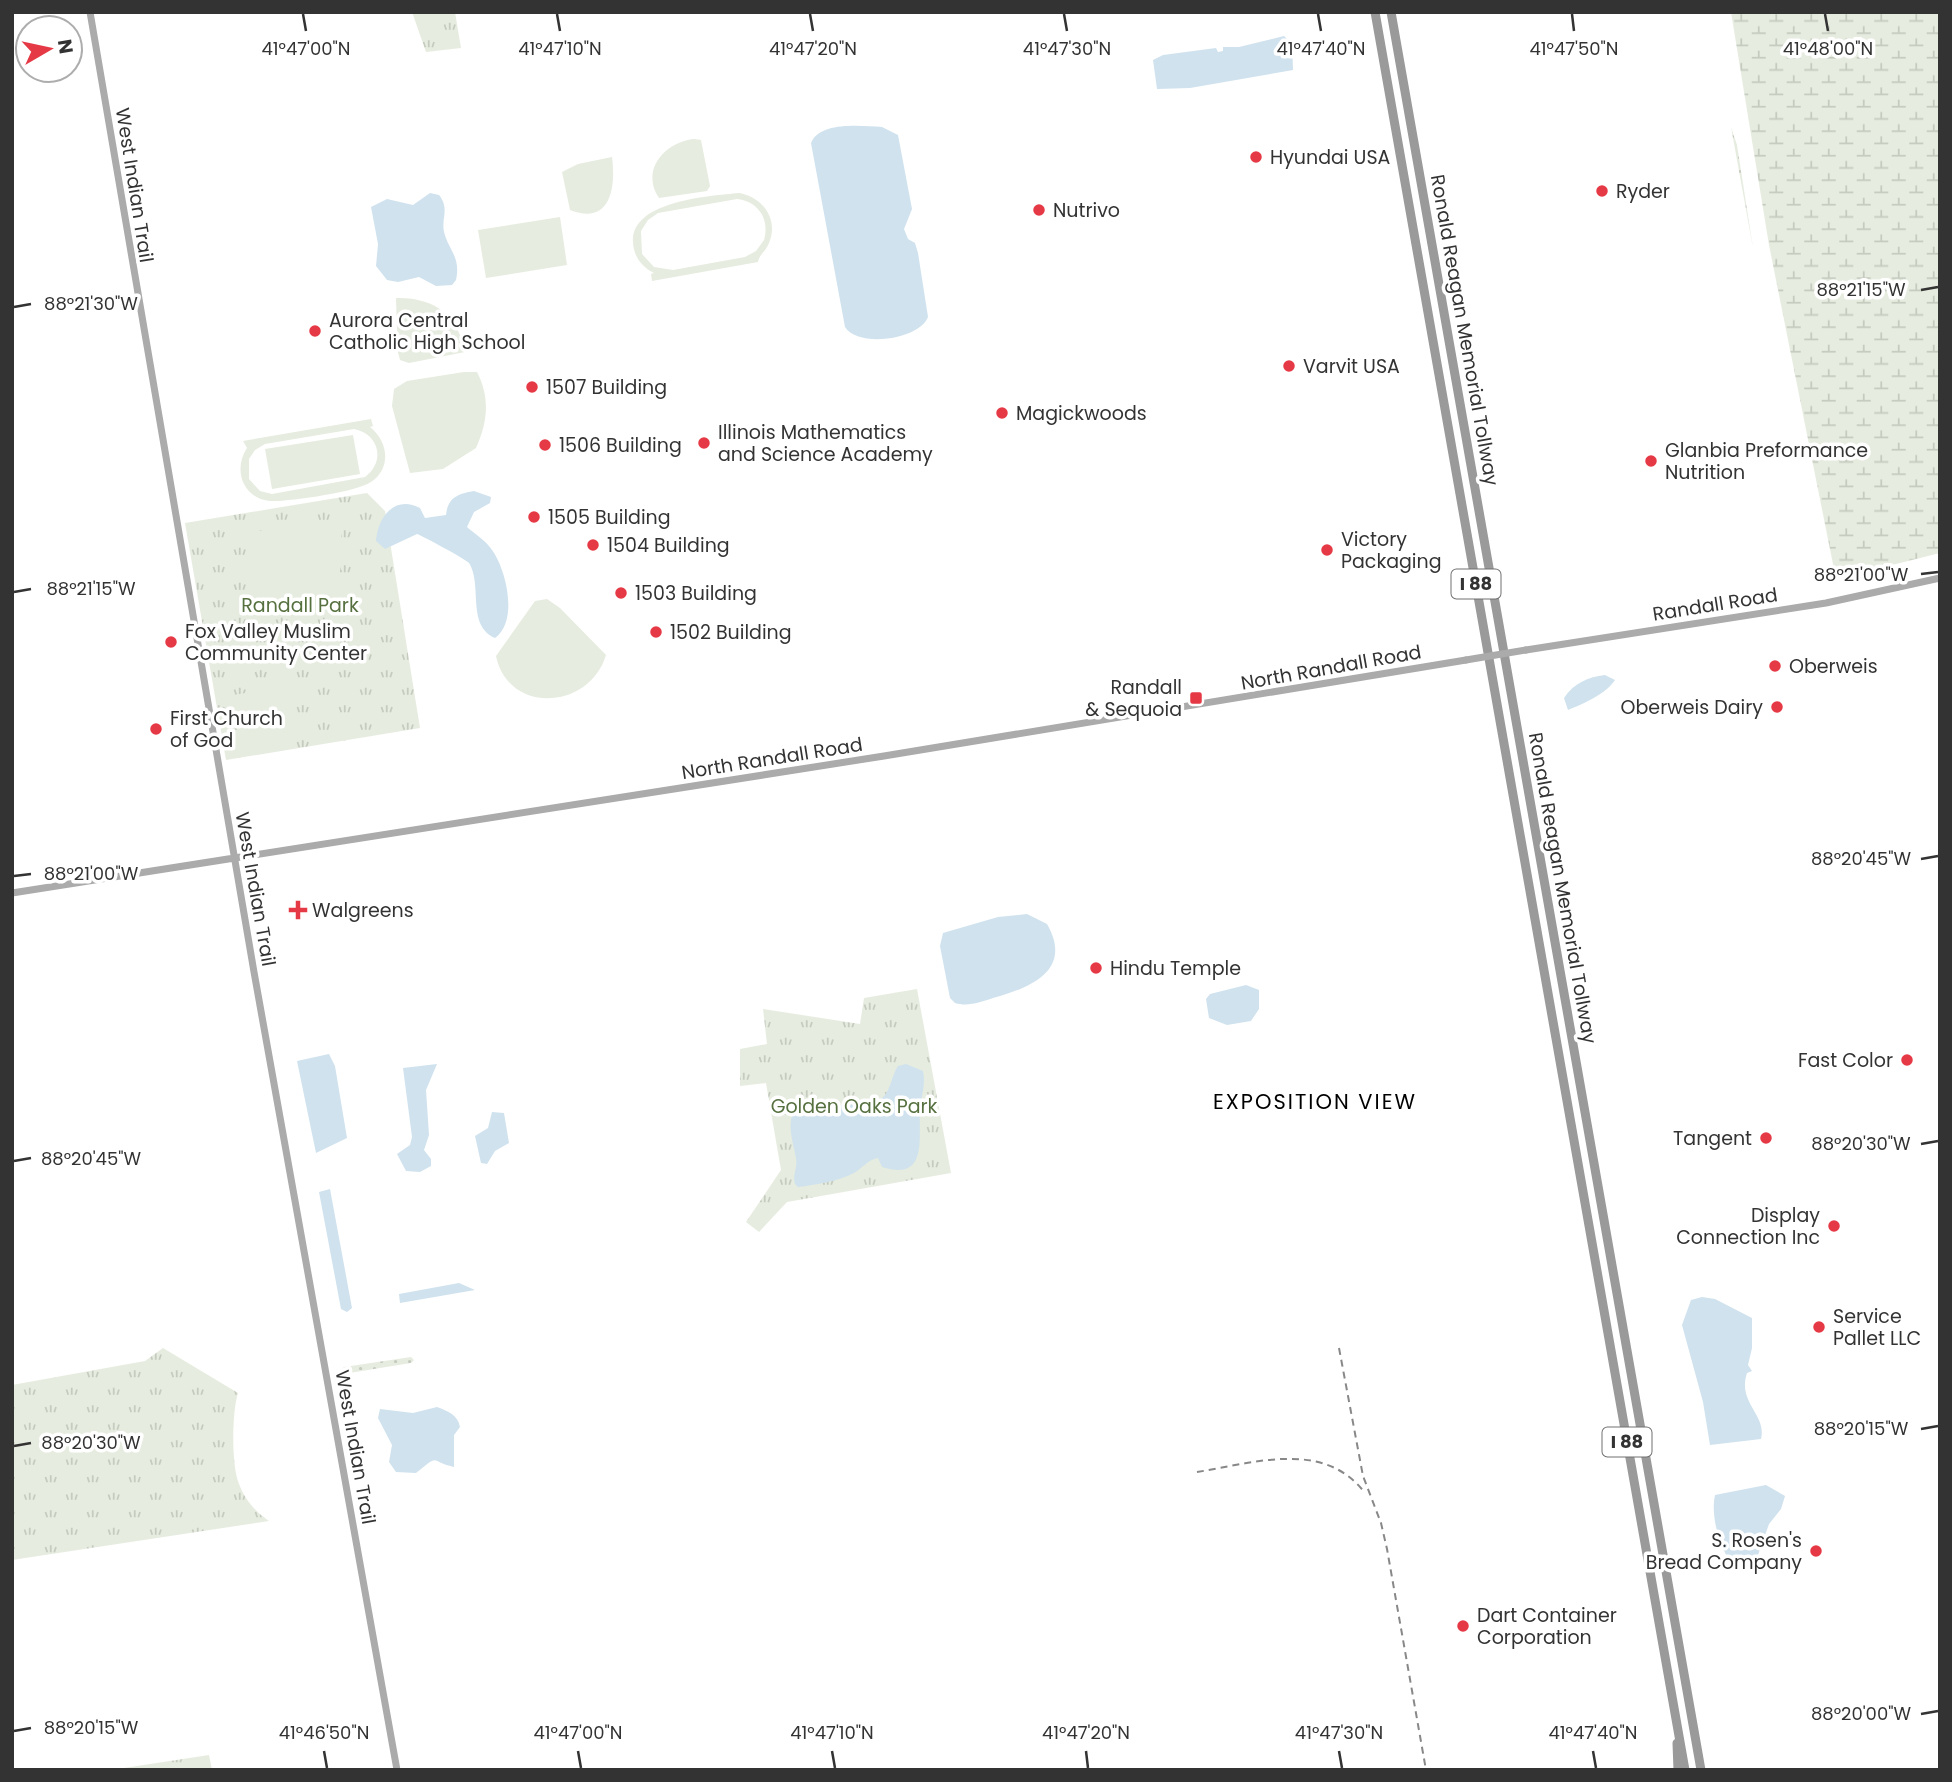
<svg xmlns="http://www.w3.org/2000/svg" width="1952" height="1782" font-family="Poppins,sans-serif">
<style>
.grass{fill:url(#grass-dots)}
.wetland{fill:url(#wetland-marsh)}
.park{fill:url(#park-tufts)}
.pitch{fill:#e6ecdf;fill-rule:evenodd}
.water{fill:#cfe2ee}
.lines{fill:none;stroke-linecap:round;stroke-linejoin:round}
.major{stroke:#ababab;stroke-width:7}
.highway{stroke:#9a9a9a;stroke-width:9}
.rail{stroke:#888;stroke-width:2;stroke-dasharray:7 5;stroke-linecap:butt}
.major-bridge{stroke:#ababab;stroke-width:7}
.ticks{fill:none;stroke:#333;stroke-width:2.5}
.poi-dot{fill:#e63946;stroke:#fff;stroke-width:2.5}
.labels{text-anchor:middle;stroke-width:7;stroke-linejoin:round;paint-order:stroke}
.shield{fill:#fff;stroke:#707070;stroke-width:2}
.shield-label{font-size:18px;font-weight:bold;fill:#333}
.poi-label{font-size:19px;fill:#333;stroke:#fff;text-anchor:start}
.street-label{font-size:19px;fill:#333;stroke:#fff}
.park-label{font-size:19px;fill:#56703f;stroke:#fff}
.neighbourhood-label{font-size:21px;letter-spacing:2px;fill:#000;stroke:#fff}
.ticks-label{font-size:18px;text-anchor:middle;fill:#333;stroke:#fff;stroke-width:7;stroke-linejoin:round;paint-order:stroke}
</style>
<defs>
<pattern id="grass-dots" width="8" height="8" patternUnits="userSpaceOnUse" patternTransform="scale(1.75)"><rect width="8" height="8" fill="#e6ecdf"/><path d="M2 2h.1M6 6h.1" fill="none" stroke="#c6cbc0" stroke-width="1.8" stroke-linecap="round"/></pattern>
<pattern id="wetland-marsh" width="20" height="14" patternUnits="userSpaceOnUse" patternTransform="scale(1.75)"><rect width="20" height="14" fill="#e6ecdf"/><path d="M1 5h8M5 5V1M11 12h8M15 12V8" fill="none" stroke="#c6cbc0"/></pattern>
<pattern id="park-tufts" width="24" height="20" patternUnits="userSpaceOnUse" patternTransform="scale(1.75)"><rect width="24" height="20" fill="#e6ecdf"/><path d="M3 7l-1-3M5 7V3M7 7l1-3M15 17l-1-3M17 17v-4M19 17l1-3" fill="none" stroke="#c6cbc0"/></pattern>
</defs>
<rect width="100%" height="100%" fill="#fff"/>
<!-- grass -->
<path class="grass" d="M 1731,127 L 1737,145 L 1753,248 Z
M 411,1357 L 414,1360 L 411,1363 L 343,1374 L 340,1372 L 344,1367 Z"/>
<!-- wetland -->
<path class="wetland" d="M 1731,12 L 1940,12 L 1940,553 L 1836,579 L 1769,245 Z"/>
<!-- park -->
<path class="park" d="M 412,12 L 455,12 L 461,48 L 426,52 Z
M 367,493 L 385,511 L 420,728 L 226,760 L 185,523 Z
M 917,989 L 951,1173 L 787,1202 L 759,1232 L 746,1222 L 781,1170 L 766,1083 L 740,1086 L 740,1049 L 767,1044 L 763,1009 L 860,1024 L 864,998 Z
M 163,1348 L 238,1393 C 232,1412 231,1465 239,1484 C 245,1500 255,1511 269,1521 L 12,1560 L 12,1385 L 145,1361 Z
M 209,1755 L 212,1770 L 111,1770 Z"/>
<!-- pitch -->
<path class="pitch" d="M 694,139 L 701,140 L 710,186 L 707,191 L 659,198 C 640,170 665,142 694,139 Z
M 612,157 C 616,187 611,226 570,210 L 562,172 L 578,164 Z
M 739,193 C 763,197 779,220 769,243 C 766,251 759,255 758,262 L 652,281 L 651,274 L 654,273 C 642,267 634,257 633,243 C 630,201 709,196 739,193 ZM 737,199 C 758,201 770,219 764,240 L 756,251 L 745,257 L 673,270 L 654,267 L 642,254 L 641,231 L 648,220 L 658,213 Z
M 560,217 L 567,265 L 486,278 L 478,230 Z
M 396,298 C 434,297 458,315 465,352 L 409,363 L 400,360 L 394,337 L 397,332 Z
M 464,372 L 477,372 C 490,397 488,422 476,448 L 443,469 L 410,473 L 392,406 L 394,389 L 407,381 Z
M 371,419 L 373,426 L 370,427 C 388,441 392,468 371,482 C 357,492 287,502 270,501 C 242,498 233,469 247,448 L 243,441 ZM 354,429 C 379,434 386,461 365,477 L 272,494 L 260,491 L 249,479 L 249,459 L 255,450 L 265,444 Z
M 353,435 L 360,474 L 272,489 L 265,449 Z
M 340,526 C 347,567 338,617 285,615 C 274,615 263,611 252,609 L 252,531 Z
M 547,599 L 560,608 L 606,655 C 590,709 509,716 496,656 L 535,601 Z
M 293,684 C 302,731 288,747 242,754 L 234,695 Z"/>
<!-- water -->
<path class="water" d="M 1284,36 L 1292,44 L 1293,70 L 1190,88 L 1157,89 L 1153,60 L 1163,55 L 1216,48 L 1218,52 L 1223,51 L 1223,47 L 1239,47 Z
M 882,127 L 898,135 L 912,209 L 904,229 L 908,239 L 915,243 L 918,253 L 928,317 C 919,340 858,348 845,327 L 811,143 C 820,121 862,126 882,127 Z
M 430,193 L 439,195 C 450,209 441,218 444,232 C 449,251 461,257 456,280 L 452,285 L 436,286 L 419,277 L 398,282 L 387,280 L 376,266 L 378,244 L 371,207 L 387,199 L 413,205 Z
M 474,491 L 491,497 L 490,503 L 474,512 L 467,527 C 475,534 486,541 492,550 C 506,569 519,621 495,638 C 466,625 483,585 469,563 C 467,560 423,536 417,534 L 385,549 L 376,541 C 378,516 395,495 420,508 L 425,518 L 446,515 C 448,497 458,494 474,491 Z
M 1605,675 L 1615,680 C 1606,694 1583,704 1568,710 L 1564,698 C 1574,683 1588,677 1605,675 Z
M 1027,914 L 1047,924 C 1074,971 1029,988 993,998 C 981,1002 968,1007 955,1003 L 950,998 L 940,946 L 943,933 L 998,917 Z
M 1246,985 L 1259,990 L 1259,1009 L 1251,1021 L 1227,1025 L 1209,1018 L 1206,999 L 1210,994 Z
M 329,1054 L 335,1066 L 347,1138 L 316,1153 L 297,1061 Z
M 437,1064 L 426,1090 L 429,1135 L 424,1150 L 431,1159 L 431,1166 L 420,1172 L 406,1171 L 397,1154 L 410,1145 L 412,1137 L 403,1068 Z
M 906,1064 L 923,1071 C 926,1085 921,1096 920,1110 C 918,1137 929,1182 882,1167 L 878,1158 C 867,1160 863,1168 854,1173 C 839,1181 815,1185 798,1187 L 795,1184 C 792,1175 798,1168 796,1158 C 794,1146 789,1132 791,1120 C 795,1094 860,1113 881,1099 C 891,1092 891,1076 898,1066 Z
M 492,1112 L 504,1113 L 509,1143 L 495,1151 L 487,1164 L 481,1163 L 475,1136 L 488,1128 Z
M 330,1189 L 352,1308 L 347,1312 L 341,1309 L 319,1192 Z
M 459,1283 L 475,1290 L 400,1303 L 399,1294 Z
M 1702,1297 L 1715,1299 L 1752,1318 L 1752,1348 L 1748,1365 L 1752,1371 L 1747,1373 C 1737,1403 1767,1414 1761,1439 L 1710,1445 L 1703,1402 L 1682,1325 L 1691,1300 Z
M 437,1407 C 448,1411 458,1415 460,1427 L 454,1435 L 454,1467 C 428,1461 441,1453 416,1473 L 396,1472 L 389,1462 L 392,1445 L 378,1418 L 380,1409 L 413,1413 Z
M 1766,1485 L 1785,1496 L 1781,1509 L 1769,1524 L 1753,1569 L 1738,1571 C 1721,1555 1710,1518 1715,1495 Z"/>
<g class="lines">
<!-- major -->
<path class="major" d="M 90,12 L 254,972 L 397,1770
M 1526,650 L 1826,603 L 1940,578
M 12,893 L 884,756 L 1466,660"/>
<!-- highway -->
<path class="highway" d="M 1375,12 L 1685,1770
M 1391,12 L 1701,1770
M 1677,1743 L 1678,1770"/>
<!-- rail -->
<path class="rail" d="M 1339,1348 L 1363,1476 L 1381,1523 L 1387,1549 L 1426,1770
M 1197,1472 C 1254,1463 1324,1439 1365,1493"/>
<!-- major-bridge -->
<path class="major-bridge" d="M 1466,660 L 1526,650"/>
</g>
<!-- ticks -->
<path class="ticks" d="M 303,14 L 306,31M 557,14 L 560,31M 810,14 L 813,31M 1064,14 L 1067,31M 1318,14 L 1321,31M 1572,14 L 1574,31M 1825,14 L 1828,31M 1921,290 L 1938,287M 14,307 L 31,304M 1921,574 L 1938,572M 14,592 L 31,589M 1921,859 L 1938,856M 14,876 L 31,874M 1921,1144 L 1938,1141M 14,1161 L 31,1158M 1921,1429 L 1938,1426M 14,1446 L 31,1443M 1921,1714 L 1938,1711M 14,1731 L 31,1728M 324,1751 L 327,1768M 578,1751 L 581,1768M 832,1751 L 835,1768M 1086,1751 L 1088,1768M 1339,1751 L 1342,1768M 1593,1751 L 1596,1768"/>
<!-- markers -->
<g class="poi-dot">
<circle cx="1256" cy="157" r="7"/>
<circle cx="1602" cy="191" r="7"/>
<circle cx="1039" cy="210" r="7"/>
<circle cx="315" cy="331" r="7"/>
<circle cx="1289" cy="366" r="7"/>
<circle cx="532" cy="387" r="7"/>
<circle cx="1002" cy="413" r="7"/>
<circle cx="704" cy="443" r="7"/>
<circle cx="545" cy="445" r="7"/>
<circle cx="1651" cy="461" r="7"/>
<circle cx="534" cy="517" r="7"/>
<circle cx="593" cy="545" r="7"/>
<circle cx="1327" cy="550" r="7"/>
<circle cx="621" cy="593" r="7"/>
<circle cx="656" cy="632" r="7"/>
<circle cx="171" cy="642" r="7"/>
<circle cx="1775" cy="666" r="7"/>
<rect x="1189" y="691" width="14" height="14" rx="3.5"/>
<circle cx="1777" cy="707" r="7"/>
<circle cx="156" cy="729" r="7"/>
<path d="M294.5 899.5h7v7h7v7h-7v7h-7v-7h-7v-7h7z"/>
<circle cx="1096" cy="968" r="7"/>
<circle cx="1907" cy="1060" r="7"/>
<circle cx="1766" cy="1138" r="7"/>
<circle cx="1834" cy="1226" r="7"/>
<circle cx="1819" cy="1327" r="7"/>
<circle cx="1816" cy="1551" r="7"/>
<circle cx="1463" cy="1626" r="7"/>
</g>
<g class="labels">
<!-- shield labels -->
<g class="shield">
<rect x="1451.5" y="569.5" width="49" height="29" rx="5"/>
<rect x="1602.5" y="1427.5" width="49" height="29" rx="5"/>
</g>
<g class="shield-label">
<text x="1476" y="590">I 88</text>
<text x="1627" y="1448">I 88</text>
</g>
<!-- poi labels -->
<g class="poi-label">
<text x="1270" y="164">Hyundai USA</text>
<text x="1616" y="198">Ryder</text>
<text x="1053" y="217">Nutrivo</text>
<text x="329" y="327">Aurora Central<tspan x="329" dy="22">Catholic High School</tspan></text>
<text x="1303" y="373">Varvit USA</text>
<text x="546" y="394">1507 Building</text>
<text x="1016" y="420">Magickwoods</text>
<text x="718" y="439">Illinois Mathematics<tspan x="718" dy="22">and Science Academy</tspan></text>
<text x="559" y="452">1506 Building</text>
<text x="1665" y="457">Glanbia Preformance<tspan x="1665" dy="22">Nutrition</tspan></text>
<text x="548" y="524">1505 Building</text>
<text x="1341" y="546">Victory<tspan x="1341" dy="22">Packaging</tspan></text>
<text x="607" y="552">1504 Building</text>
<text x="635" y="600">1503 Building</text>
<text x="185" y="638">Fox Valley Muslim<tspan x="185" dy="22">Community Center</tspan></text>
<text x="670" y="639">1502 Building</text>
<text x="1789" y="673">Oberweis</text>
<text x="1182" y="694" text-anchor="end">Randall<tspan x="1182" dy="22">&amp; Sequoia</tspan></text>
<text x="1763" y="714" text-anchor="end">Oberweis Dairy</text>
<text x="170" y="725">First Church<tspan x="170" dy="22">of God</tspan></text>
<text x="312" y="917">Walgreens</text>
<text x="1110" y="975">Hindu Temple</text>
<text x="1893" y="1067" text-anchor="end">Fast Color</text>
<text x="1752" y="1145" text-anchor="end">Tangent</text>
<text x="1820" y="1222" text-anchor="end">Display<tspan x="1820" dy="22">Connection Inc</tspan></text>
<text x="1833" y="1323">Service<tspan x="1833" dy="22">Pallet LLC</tspan></text>
<text x="1802" y="1547" text-anchor="end">S. Rosen's<tspan x="1802" dy="22">Bread Company</tspan></text>
<text x="1477" y="1622">Dart Container<tspan x="1477" dy="22">Corporation</tspan></text>
</g>
<!-- street labels -->
<g class="street-label">
<text transform="translate(135 185) rotate(81)" y="7">West Indian Trail</text>
<text transform="translate(1465 330) rotate(80)" y="7">Ronald Reagan Memorial Tollway</text>
<text transform="translate(1715 604) rotate(-9)" y="7">Randall Road</text>
<text transform="translate(1331 667) rotate(-10)" y="7">North Randall Road</text>
<text transform="translate(772 758) rotate(-9)" y="7">North Randall Road</text>
<text transform="translate(1563 888) rotate(80)" y="7">Ronald Reagan Memorial Tollway</text>
<text transform="translate(256 889) rotate(80)" y="7">West Indian Trail</text>
<text transform="translate(356 1447) rotate(80)" y="7">West Indian Trail</text>
</g>
<!-- park labels -->
<g class="park-label">
<text x="300" y="612">Randall Park</text>
<text x="854" y="1113">Golden Oaks Park</text>
</g>
<!-- neighbourhood labels -->
<g class="neighbourhood-label">
<text x="1315" y="1109">EXPOSITION VIEW</text>
</g>
</g>
<g class="ticks-label">
<text x="306" y="55">41°47'00"N</text>
<text x="560" y="55">41°47'10"N</text>
<text x="813" y="55">41°47'20"N</text>
<text x="1067" y="55">41°47'30"N</text>
<text x="1321" y="55">41°47'40"N</text>
<text x="1574" y="55">41°47'50"N</text>
<text x="1828" y="55">41°48'00"N</text>
<text x="1861" y="296">88°21'15"W</text>
<text x="91" y="310">88°21'30"W</text>
<text x="1861" y="581">88°21'00"W</text>
<text x="91" y="595">88°21'15"W</text>
<text x="1861" y="865">88°20'45"W</text>
<text x="91" y="880">88°21'00"W</text>
<text x="1861" y="1150">88°20'30"W</text>
<text x="91" y="1165">88°20'45"W</text>
<text x="1861" y="1435">88°20'15"W</text>
<text x="91" y="1449">88°20'30"W</text>
<text x="1861" y="1720">88°20'00"W</text>
<text x="91" y="1734">88°20'15"W</text>
<text x="324" y="1739">41°46'50"N</text>
<text x="578" y="1739">41°47'00"N</text>
<text x="832" y="1739">41°47'10"N</text>
<text x="1086" y="1739">41°47'20"N</text>
<text x="1339" y="1739">41°47'30"N</text>
<text x="1593" y="1739">41°47'40"N</text>
</g>
<!-- border -->
<rect width="1952" height="1782" fill="none" stroke="#333333" stroke-width="28"/>
<!-- north arrow -->
<g transform="translate(49 49) rotate(81)"><circle r="33" fill="#ffffff" stroke="#adadad" stroke-width="2"/>
<path d="M0-5L12 26L0 18L-12 26Z" fill="#e63946"/>
<text y="-10" font-size="19" font-weight="bold" text-anchor="middle" fill="#333333">N</text>
</g>
</svg>
